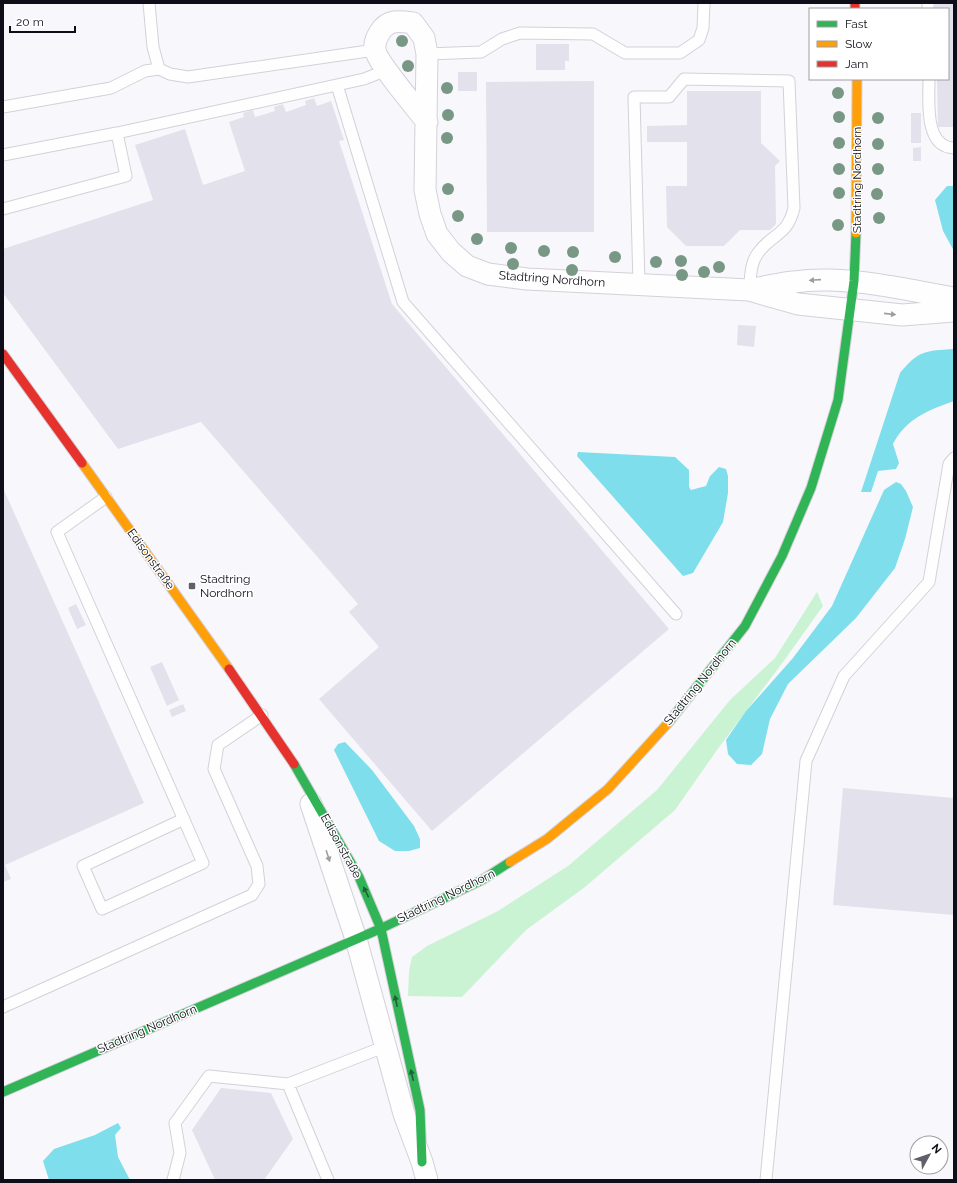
<svg xmlns="http://www.w3.org/2000/svg" width="957" height="1183" font-family="Raleway,sans-serif">
<style>
.green{fill:#caf3d4}
.water{fill:#7edeeb}
.building{fill:#e3e1ec}
.lines{fill:none;stroke-linecap:round;stroke-linejoin:round}
.lane-casing{stroke:#d3d1d8;stroke-width:13}
.street-casing{stroke:#d3d1d8;stroke-width:23}
.fast-casing{stroke:#d3d1d8;stroke-width:11}
.slow-casing{stroke:#d3d1d8;stroke-width:11}
.jam-casing{stroke:#d3d1d8;stroke-width:11}
.lane{stroke:#fefefe;stroke-width:11}
.street{stroke:#fefefe;stroke-width:21}
.fast{stroke:#30b455;stroke-width:9}
.slow{stroke:#ff9f0a;stroke-width:9}
.jam{stroke:#e5322d;stroke-width:9}
.tree{fill:#789885}
.oneway{fill:#9e9ea2}
.oneway2{fill:#206036}
.poi-dot{fill:#615f67;stroke:#fff;stroke-width:1.5}
.labels{text-anchor:middle;stroke-width:3;stroke-linejoin:round;paint-order:stroke}
.street-label{font-size:12px;fill:#0f0d17;stroke:#fff}
.poi-label{font-size:12px;fill:#0f0d17;stroke:#fff;text-anchor:start}
</style>
<rect width="100%" height="100%" fill="#f8f7fb"/>
<!-- green -->
<path class="green" d="M 817,592 L 823,606 L 783,662 L 717,750 L 675,810 L 585,887 L 526,930 L 462,997 L 408,996 L 409,971 L 412,957 L 427,946 L 498,911 L 568,866 L 657,790 L 730,700 L 775,658 Z"/>
<!-- water -->
<path class="water" d="M 947,186 L 954,186 L 954,251 L 943,231 L 935,200 Z
M 954,349 L 954,401 C 928,410 906,419 893,444 L 899,463 L 896,469 L 878,471 L 871,492 L 861,492 L 900,373 C 919,350 925,351 954,349 Z
M 578,452 L 675,457 L 689,470 L 689,487 L 691,490 L 706,486 L 710,476 L 719,467 L 726,469 L 728,476 L 728,493 L 723,522 L 693,573 L 683,576 L 577,456 Z
M 896,482 L 901,484 L 906,491 L 913,507 L 905,539 L 895,568 L 856,618 L 788,684 L 770,719 L 762,754 L 751,765 L 737,764 L 728,754 L 726,740 L 746,711 L 793,658 L 832,606 L 884,490 Z
M 345,742 L 372,770 L 414,826 L 420,839 L 420,848 L 409,851 L 395,851 L 379,841 L 334,750 L 338,744 Z
M 118,1123 L 121,1128 L 115,1135 L 118,1157 L 130,1180 L 49,1180 L 43,1161 L 54,1149 L 95,1135 Z"/>
<!-- building -->
<path class="building" d="M 935,3 L 954,3 L 954,127 L 938,127 L 937,79 L 948,79 L 948,9 L 935,9 Z
M 536,44 L 569,44 L 569,61 L 565,61 L 565,70 L 536,70 Z
M 458,72 L 477,72 L 477,91 L 458,91 Z
M 594,81 L 594,232 L 487,232 L 486,82 Z
M 687,91 L 761,91 L 761,143 L 780,161 L 775,166 L 776,224 L 770,230 L 740,230 L 724,246 L 686,246 L 667,227 L 666,186 L 687,186 L 687,142 L 647,142 L 647,126 L 687,125 Z
M 314,98 L 317,106 L 331,101 L 344,140 L 339,141 L 392,304 L 669,629 L 432,831 L 319,699 L 379,647 L 349,612 L 358,604 L 201,422 L 118,449 L 3,293 L 3,249 L 153,200 L 135,145 L 185,129 L 203,185 L 245,171 L 229,122 L 244,117 L 243,113 L 253,110 L 255,117 L 275,111 L 274,107 L 283,104 L 286,112 L 306,105 L 305,101 Z
M 911,113 L 921,113 L 921,143 L 911,143 Z
M 921,147 L 921,161 L 913,161 L 913,148 Z
M 738,325 L 756,326 L 754,347 L 737,345 Z
M 3,488 L 144,803 L 5,865 L 11,879 L 3,882 Z
M 76,604 L 86,625 L 77,629 L 68,608 Z
M 162,662 L 179,700 L 167,706 L 150,667 Z
M 183,704 L 186,711 L 172,717 L 169,710 Z
M 843,788 L 954,798 L 954,915 L 833,905 Z
M 221,1088 L 271,1093 L 293,1139 L 264,1180 L 215,1180 L 192,1130 Z"/>
<g class="lines">
<defs>
<path id="lane" d="M 149,3 L 153,47 L 159,69 L 170,74 L 188,77 L 375,50
M 928,3 L 928,9
M 427,54 L 481,52 L 502,39 L 520,33 L 593,34 L 625,53 L 680,53 L 699,40 L 703,28 L 704,3
M 929,79 C 929,101 924,147 954,148
M 337,85 L 403,302 L 676,614
M 3,107 L 111,88 L 145,71 L 159,69
M 3,155 L 117,133 L 364,79 L 387,70
M 3,209 L 126,176 L 117,133
M 639,284 L 634,97 L 669,97 L 684,79 L 789,81 L 794,208 C 787,237 772,233 758,253 C 750,263 751,278 749,290
M 106,497 L 57,532 L 203,863 L 102,909 L 83,866 L 184,819
M 3,1007 L 252,895 L 259,884 L 257,866 L 214,769 L 218,745 L 262,715
M 288,1084 L 328,1180
M 173,1180 L 180,1153 L 175,1123 L 209,1076 L 288,1084 L 389,1045
M 766,1180 L 806,761 L 844,676 L 929,582 L 949,464 L 954,458"/>
<path id="street" d="M 427,122 C 417,109 376,61 375,49 C 374,42 377,37 380,32 C 388,19 400,21 413,23 L 424,38 L 427,54 L 425,190 L 430,214 L 437,234 L 451,252 L 467,266 L 488,274 L 527,279 L 749,290 L 798,304 L 902,315 L 954,311
M 753,289 C 778,284 804,279 830,280 C 871,281 913,291 954,298
M 311,804 L 356,939 L 404,1114 L 422,1162 L 427,1180"/>
<path id="fast" d="M 669,722 L 745,626 L 782,556 L 811,488 L 838,400 L 854,281 L 856,233
M 294,764 L 359,877 L 381,929 L 420,1110 L 422,1162
M 3,1092 L 382,928 L 482,880 L 510,862"/>
<path id="slow" d="M 856,233 L 857,79
M 82,463 L 229,669
M 510,862 L 547,839 L 608,789 L 669,722"/>
<path id="jam" d="M 855,3 L 855,9
M 3,354 L 82,463
M 229,669 L 294,764"/>
</defs>
<!-- lane casing -->
<use href="#lane" class="lane-casing"/>
<!-- street casing -->
<use href="#street" class="street-casing"/>
<!-- fast casing -->
<use href="#fast" class="fast-casing"/>
<!-- slow casing -->
<use href="#slow" class="slow-casing"/>
<!-- jam casing -->
<use href="#jam" class="jam-casing"/>
<!-- lane -->
<use href="#lane" class="lane"/>
<!-- street -->
<use href="#street" class="street"/>
<!-- fast -->
<use href="#fast" class="fast"/>
<!-- slow -->
<use href="#slow" class="slow"/>
<!-- jam -->
<use href="#jam" class="jam"/>
</g>
<!-- trees -->
<g class="tree">
<circle cx="402" cy="41" r="6"/>
<circle cx="408" cy="66" r="6"/>
<circle cx="447" cy="88" r="6"/>
<circle cx="838" cy="93" r="6"/>
<circle cx="448" cy="115" r="6"/>
<circle cx="839" cy="117" r="6"/>
<circle cx="878" cy="118" r="6"/>
<circle cx="447" cy="138" r="6"/>
<circle cx="839" cy="143" r="6"/>
<circle cx="878" cy="144" r="6"/>
<circle cx="839" cy="169" r="6"/>
<circle cx="878" cy="169" r="6"/>
<circle cx="448" cy="189" r="6"/>
<circle cx="839" cy="193" r="6"/>
<circle cx="877" cy="194" r="6"/>
<circle cx="458" cy="216" r="6"/>
<circle cx="879" cy="218" r="6"/>
<circle cx="838" cy="225" r="6"/>
<circle cx="477" cy="239" r="6"/>
<circle cx="511" cy="248" r="6"/>
<circle cx="544" cy="251" r="6"/>
<circle cx="573" cy="252" r="6"/>
<circle cx="615" cy="257" r="6"/>
<circle cx="681" cy="261" r="6"/>
<circle cx="656" cy="262" r="6"/>
<circle cx="513" cy="264" r="6"/>
<circle cx="719" cy="267" r="6"/>
<circle cx="572" cy="270" r="6"/>
<circle cx="704" cy="272" r="6"/>
<circle cx="682" cy="275" r="6"/>
</g>
<!-- one-way arrows -->
<defs><path id="oneway-solid" d="M-6-.8H1V-3.2L6.5 0L1 3.2V.8H-6Z"/></defs>
<g class="oneway">
<use href="#oneway-solid" transform="translate(815 280) rotate(176)"/>
<use href="#oneway-solid" transform="translate(890 314) rotate(6)"/>
<use href="#oneway-solid" transform="translate(328 856) rotate(72)"/>
</g>
<g class="oneway2">
<use href="#oneway-solid" transform="translate(366 892) rotate(-116)"/>
<use href="#oneway-solid" transform="translate(396 1001) rotate(-102)"/>
<use href="#oneway-solid" transform="translate(412 1075) rotate(-103)"/>
</g>
<!-- markers -->
<rect class="poi-dot" x="188" y="582" width="8" height="8" rx="2"/>
<g class="labels">
<!-- street labels -->
<g class="street-label">
<text transform="translate(857 180) rotate(-90)" y="4">Stadtring Nordhorn</text>
<text transform="translate(552 279) rotate(4)" y="4">Stadtring Nordhorn</text>
<text transform="translate(151 559) rotate(54)" y="4">Edisonstraße</text>
<text transform="translate(700 682) rotate(-51)" y="4">Stadtring Nordhorn</text>
<text transform="translate(341 846) rotate(61)" y="4">Edisonstraße</text>
<text transform="translate(446 896) rotate(-26)" y="4">Stadtring Nordhorn</text>
<text transform="translate(147 1029) rotate(-23)" y="4">Stadtring Nordhorn</text>
</g>
<!-- poi labels -->
<g class="poi-label">
<text x="200" y="583">Stadtring<tspan x="200" dy="14">Nordhorn</tspan></text>
</g>
</g>
<!-- border -->
<rect width="957" height="1183" fill="none" stroke="#0f0d17" stroke-width="8"/>
<!-- legend -->
<rect x="809" y="8" width="140" height="72" fill="#ffffff" stroke="#9f9ea2"/>
<rect x="817" y="21" width="20" height="6" fill="#30b455" stroke="#9f9ea2"/>
<text x="845" y="28" font-size="12" fill="#0f0d17">Fast</text>
<rect x="817" y="41" width="20" height="6" fill="#ff9f0a" stroke="#9f9ea2"/>
<text x="845" y="48" font-size="12" fill="#0f0d17">Slow</text>
<rect x="817" y="61" width="20" height="6" fill="#e5322d" stroke="#9f9ea2"/>
<text x="845" y="68" font-size="12" fill="#0f0d17">Jam</text>
<!-- north arrow -->
<g transform="translate(929 1155) rotate(50)"><circle r="19" fill="#ffffff" stroke="#9f9ea2"/>
<path d="M0-3L7 15L0 10L-7 15Z" fill="#615f67"/>
<text y="-6" font-size="11" font-weight="bold" text-anchor="middle" fill="#0f0d17">N</text>
</g>
<!-- scale -->
<path d="M10 26v6h65v-6" fill="none" stroke="#0f0d17" stroke-width="2"/>
<text x="16" y="26" font-size="12" fill="#0f0d17" stroke="#ffffff" stroke-width="3" paint-order="stroke">20 m</text>
</svg>
